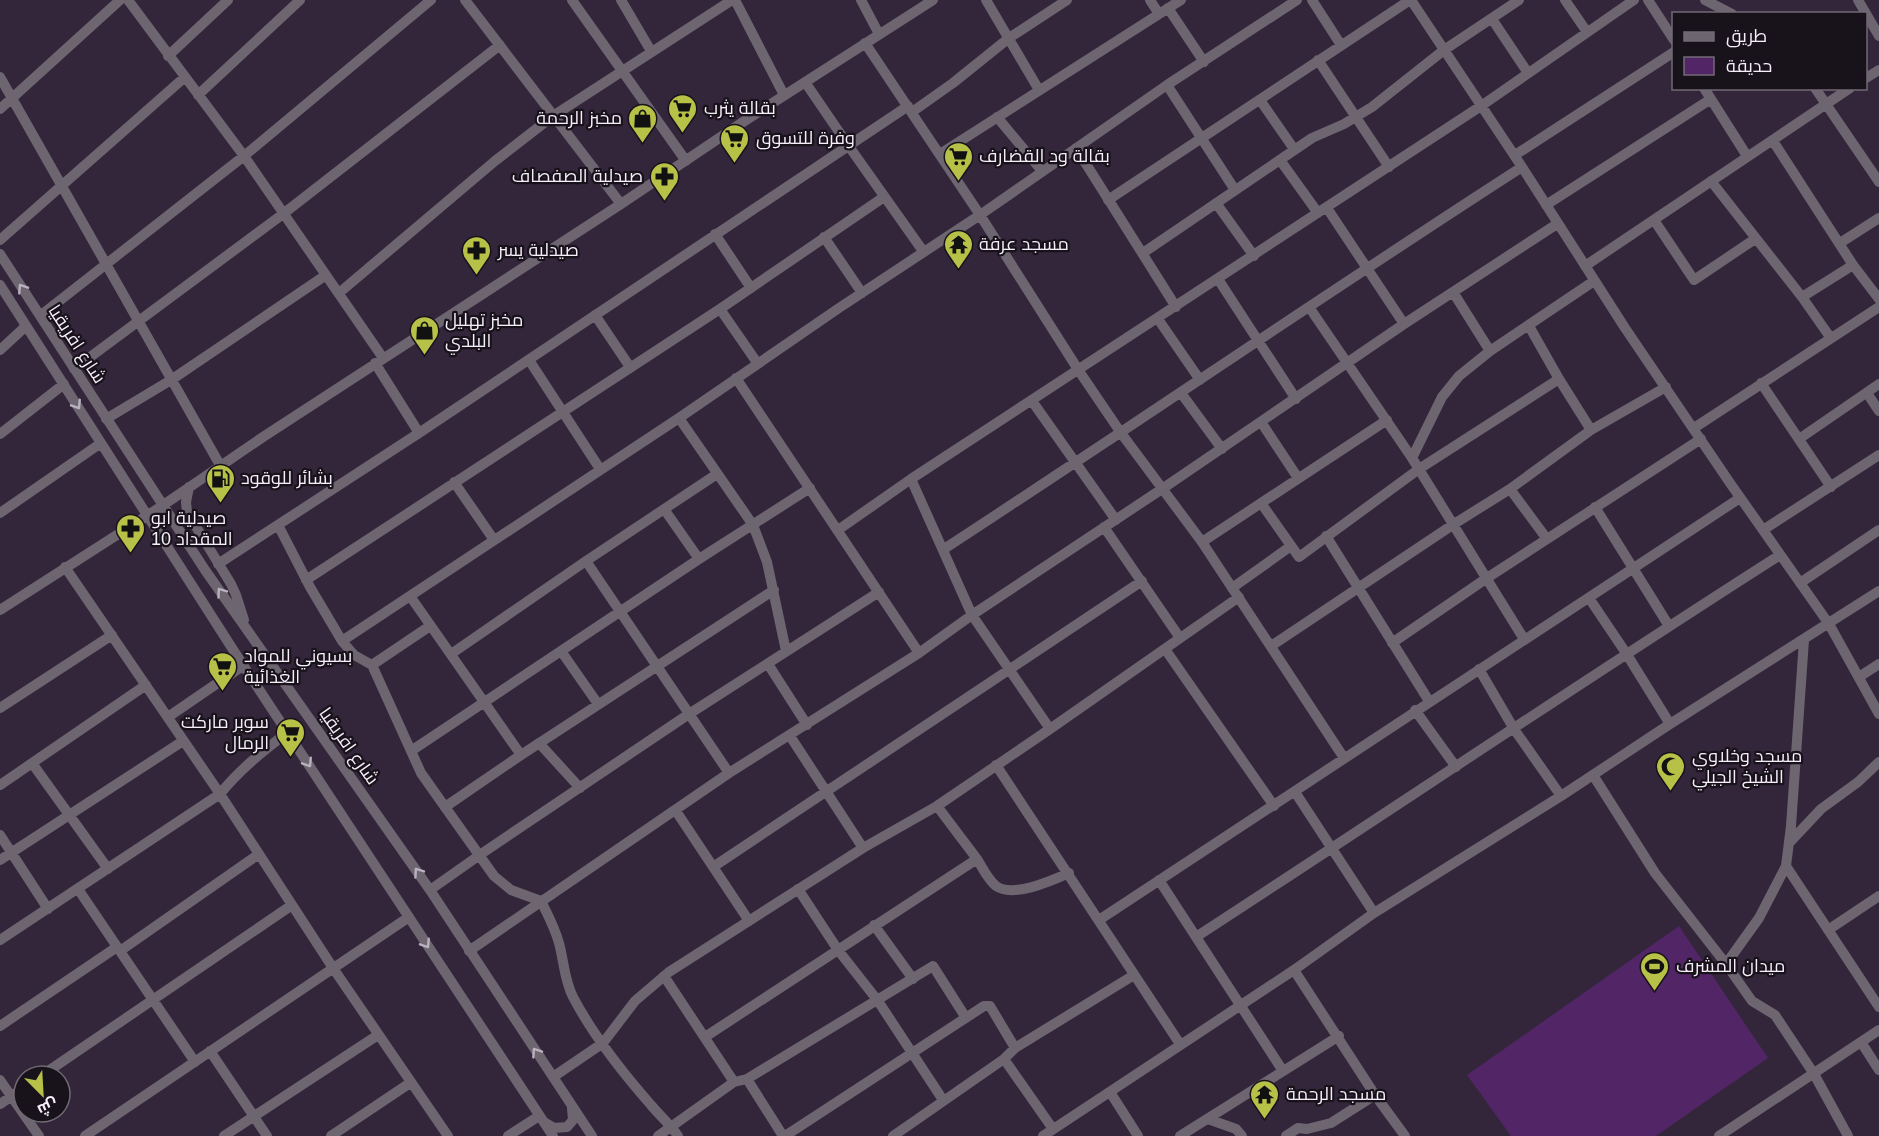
<svg xmlns="http://www.w3.org/2000/svg" width="1879" height="1136" font-family="Helvetica,Cairo,sans-serif">
<style>
.green{fill:#522566}
.lines{fill:none;stroke-linecap:round;stroke-linejoin:round}
.minor{stroke:#6d6671;stroke-width:10}
.oneway{stroke:#b9b1bd}
.labels{text-anchor:middle;stroke-width:4.5;stroke-linejoin:round;paint-order:stroke}
.poi-label{font-size:18px;fill:#f7eefb;stroke:#18121b;text-anchor:start}
.street-label{font-size:18px;fill:#f7eefb;stroke:#18121b}
</style>
<rect width="100%" height="100%" fill="#33263a"/>
<!-- green -->
<path class="green" d="M 1679,926 L 1768,1058 L 1656,1136 L 1511,1136 L 1467,1075 Z"/>
<g class="lines">
<!-- minor -->
<path class="minor" d="M 128,0 L 244,156 L 383,358
M 465,0 L 621,204
M 572,0 L 686,161
M 621,0 L 651,51
M 735,0 L 784,95
M 861,0 L 879,34
M 986,0 L 1039,90
M 1150,0 L 1159,14
M 1312,0 L 1341,45
M 1411,0 L 1522,167 L 1625,328 L 1730,483 L 1829,624 L 1879,714
M 1565,0 L 1587,32
M 1648,0 L 1674,40
M 1705,0 L 1732,14
M 1858,0 L 1879,36
M 1168,8 L 1204,62
M 1492,19 L 1528,73
M 865,43 L 980,215 L 1079,371 L 1121,433 L 1202,542 L 1344,758
M 168,56 L 228,0
M 1318,60 L 1389,167
M 0,77 L 220,465
M 1866,78 L 1879,70
M 805,82 L 848,145 L 923,251
M 1167,85 L 1235,190
M 1704,88 L 1747,156
M 1815,88 L 1879,182
M 198,95 L 300,0
M 1260,100 L 1294,149
M 0,109 L 120,0
M 912,112 L 953,83 L 1009,38 L 1067,0
M 997,117 L 1042,171
M 1773,141 L 1853,265 L 1879,299
M 1076,148 L 1176,307
M 940,154 L 1181,0
M 1515,155 L 1674,52
M 1280,160 L 1318,213
M 1711,181 L 1802,297 L 1830,337
M 1108,200 L 1410,0
M 1216,203 L 1254,256
M 1546,205 L 1711,99
M 1327,208 L 1404,324
M 1654,220 L 1694,280 L 1755,239
M 715,234 L 751,288
M 824,237 L 862,293
M 0,240 L 185,77
M 1840,243 L 1879,218
M 1143,253 L 1312,138 L 1344,124 L 1372,107 L 1444,50 L 1519,0
M 0,254 L 205,570 L 430,890 L 592,1136
M 1585,266 L 1850,88
M 1218,279 L 1296,399
M 0,285 L 239,659 L 553,1136
M 1453,292 L 1490,351
M 339,293 L 495,161 L 553,116 L 732,0
M 1802,297 L 1853,265
M 1309,307 L 1412,458 L 1524,639
M 720,309 L 758,364
M 595,315 L 630,367
M 40,316 L 244,156 L 431,0
M 1158,319 L 1200,380
M 1529,326 L 1559,379 L 1591,430
M 0,350 L 26,326
M 529,360 L 600,469
M 375,363 L 419,433
M 74,369 L 283,214 L 500,45
M 736,378 L 919,653
M 1761,383 L 1831,487
M 1181,393 L 1222,449
M 1867,393 L 1879,411
M 1032,401 L 1116,520
M 679,418 L 753,525 L 767,562 L 786,651
M 106,419 L 171,380 L 326,275
M 1261,422 L 1298,478
M 1694,428 L 1879,307
M 0,434 L 64,384
M 1799,439 L 1879,384
M 1412,458 L 1442,397 L 1459,376 L 1490,351 L 1594,281
M 911,479 L 972,615 L 1050,729
M 454,482 L 494,540
M 189,487 L 186,502 L 187,512 L 231,584 L 236,595 L 244,620
M 1510,489 L 1547,539
M 1261,503 L 1299,557 L 1419,469 L 1559,379
M 1595,507 L 1669,626
M 664,509 L 699,559
M 0,513 L 101,443
M 278,525 L 310,587 L 342,641 L 354,655 L 372,665 L 421,773 L 445,807 L 494,876 L 511,890 L 541,901 C 548,915 555,928 559,943 C 564,961 564,980 573,997 C 593,1035 622,1072 651,1105 C 660,1116 670,1124 678,1136
M 1104,527 L 1180,638
M 838,530 L 911,479 L 1481,106 L 1634,0
M 1763,530 L 1879,455
M 1326,536 L 1429,701
M 1202,542 L 1387,420
M 944,549 C 1137,423 1328,292 1522,167
M 586,561 L 729,773
M 218,564 L 419,433 L 908,106
M 65,567 L 220,794 L 333,968 L 448,1136
M 306,580 L 720,309 L 884,197
M 1800,583 L 1879,530
M 1232,588 L 1291,546
M 410,596 L 521,755
M 1589,598 L 1626,653 L 1670,724
M 0,610 L 162,506 L 263,437 L 621,204 L 743,122 L 933,0
M 342,641 L 679,418 L 839,308 L 980,215 L 1167,85 L 1297,0
M 1392,643 L 1487,578 L 1701,439
M 1271,646 L 1454,524 L 1510,489 L 1591,430 L 1666,387
M 1165,649 L 1274,806
M 561,651 L 598,704
M 451,654 L 586,561 L 717,474
M 768,664 L 807,725
M 372,665 L 430,626
M 1479,669 L 1514,729 L 1561,796
M 1859,677 L 1879,664
M 0,708 L 112,635
M 1415,710 L 1456,767
M 168,717 L 244,665
M 790,736 L 863,848
M 539,743 L 580,788
M 411,751 L 699,559 L 810,488
M 32,763 L 108,869
M 996,765 L 1180,1044
M 1593,775 L 1655,873 L 1726,964 L 1752,1001 L 1775,1015 L 1814,1074 L 1848,1136
M 0,785 L 146,685
M 1295,792 L 1374,913
M 937,806 L 977,859
M 445,807 L 521,755 L 774,590
M 676,811 L 749,921
M 0,835 L 48,909
M 1790,842 L 1821,809 L 1858,782 L 1879,762
M 0,860 L 183,741
M 1786,866 L 1879,1007
M 713,867 L 1142,581
M 1159,880 L 1283,1071
M 78,889 L 195,1062
M 798,889 L 838,950 L 878,1001 L 943,1100
M 430,890 L 484,852 L 689,714 L 879,592
M 1099,920 L 1740,498
M 874,925 L 913,979
M 1828,930 L 1879,896
M 1196,937 C 1391,810 1584,680 1780,555
M 0,940 L 220,794 C 239,770 263,751 288,732
M 120,951 L 259,854
M 469,951 L 729,773 L 919,653 L 972,615 L 1162,489 L 1404,324 L 1557,224
M 1726,964 L 1759,918 L 1786,866 L 1791,826 L 1804,640
M 1294,970 L 1375,1095 L 1405,1136
M 664,976 L 734,1082 L 747,1079 L 783,1136
M 0,1026 L 117,947
M 705,1037 L 977,859 C 982,867 988,880 996,886 C 1013,898 1051,881 1069,873
M 1861,1042 L 1879,1070
M 210,1051 L 267,1136
M 1004,1059 L 1053,1129
M 41,1076 L 292,905
M 553,1077 L 603,1043 L 635,1001 L 669,972 L 863,848 L 937,806 L 1050,729 L 1239,597
M 747,1079 L 933,966 L 966,1018
M 0,1080 L 39,1136
M 1110,1092 L 1138,1136
M 0,1104 L 24,1088
M 1208,1119 L 1236,1129 L 1242,1136
M 544,1122 L 554,1128 L 567,1127 L 573,1120 L 572,1108
M 85,1136 L 409,917
M 224,1136 L 378,1035
M 331,1136 L 410,1083
M 508,1136 L 539,1116
M 658,1136 L 734,1082
M 785,1136 L 984,1006 L 990,1006 L 1015,1048
M 893,1136 L 1004,1059 L 1015,1048 L 1134,975
M 1043,1136 L 1294,970 L 1374,913 L 1561,796 L 1670,724 L 1879,591
M 1180,1136 L 1339,1036
M 1286,1136 L 1298,1128 L 1307,1129 L 1331,1123 L 1375,1095
M 1719,1136 L 1879,1030"/>
</g>
<!-- one-way arrows -->
<defs><path id="oneway-chevron" d="M-2-3.5L2.5 0L-2 3.5" fill="none" stroke-width="1.6" stroke-linecap="round" stroke-linejoin="round" transform="scale(1.5)"/></defs>
<g class="oneway">
<use href="#oneway-chevron" transform="translate(22 288) rotate(-123)"/>
<use href="#oneway-chevron" transform="translate(77 405) rotate(57)"/>
<use href="#oneway-chevron" transform="translate(221 592) rotate(-126)"/>
<use href="#oneway-chevron" transform="translate(308 763) rotate(57)"/>
<use href="#oneway-chevron" transform="translate(418 872) rotate(-125)"/>
<use href="#oneway-chevron" transform="translate(426 944) rotate(57)"/>
<use href="#oneway-chevron" transform="translate(536 1052) rotate(-124)"/>
</g>
<!-- icons -->
<defs>
<symbol id="supermarket-pin" viewBox="-11 -11 22 30"><path d="M0 17L-7.5 6A9.5 9.5 0 1 1 7.5 6Z" fill="#b7c148" stroke="#18121b"/><path d="M-6-5.5h2.5l.6 2H6L4.5 2H-2.5L-4.4-4H-6ZM-1.5 3.2a1.3 1.3 0 1 0 .1 0ZM3 3.2a1.3 1.3 0 1 0 .1 0Z" fill="#111"/></symbol>
<symbol id="shop-pin" viewBox="-11 -11 22 30"><path d="M0 17L-7.5 6A9.5 9.5 0 1 1 7.5 6Z" fill="#b7c148" stroke="#18121b"/><path d="M-5-2.5h2.3a2.7 3.5 0 0 1 5.4 0H5L5.5 6h-11ZM-1.5-2.5h3a1.5 2.3 0 0 0-3 0Z" fill="#111"/></symbol>
<symbol id="pharmacy-pin" viewBox="-11 -11 22 30"><path d="M0 17L-7.5 6A9.5 9.5 0 1 1 7.5 6Z" fill="#b7c148" stroke="#18121b"/><path d="M-2-6h4v4h4v4h-4v4h-4v-4h-4v-4h4Z" fill="#111"/></symbol>
<symbol id="temple-pin" viewBox="-11 -11 22 30"><path d="M0 17L-7.5 6A9.5 9.5 0 1 1 7.5 6Z" fill="#b7c148" stroke="#18121b"/><path d="M0-6L5-2H3V0L6.5 2.5H4V6H1.5V3h-3V6H-4V2.5H-6.5L-3 0V-2H-5Z" fill="#111"/></symbol>
<symbol id="fuel-pin" viewBox="-11 -11 22 30"><path d="M0 17L-7.5 6A9.5 9.5 0 1 1 7.5 6Z" fill="#b7c148" stroke="#18121b"/><path d="M-5.5-6h7V0h2V4h1.3V-2.5L3-4.5l.8-.8L6-3V5H2.5V1h-1V6h-7ZM-4.2-4.7v3.2H.2V-4.7Z" fill="#111"/></symbol>
<symbol id="mosque-pin" viewBox="-11 -11 22 30"><path d="M0 17L-7.5 6A9.5 9.5 0 1 1 7.5 6Z" fill="#b7c148" stroke="#18121b"/><path d="M3.5-4.9A6 6 0 1 0 3.5 4.9A5 5 0 1 1 3.5-4.9Z" fill="#111"/></symbol>
<symbol id="stadium-pin" viewBox="-11 -11 22 30"><path d="M0 17L-7.5 6A9.5 9.5 0 1 1 7.5 6Z" fill="#b7c148" stroke="#18121b"/><path d="M0-5a6.5 5 0 1 0 0 10a6.5 5 0 1 0 0-10ZM-3.5-1.8h7v3.6h-7Z" fill="#111"/></symbol>
</defs>
<g fill-rule="evenodd">
<use href="#supermarket-pin" x="666" y="92" width="33" height="45"/>
<use href="#shop-pin" x="626" y="102" width="33" height="45"/>
<use href="#supermarket-pin" x="718" y="122" width="33" height="45"/>
<use href="#supermarket-pin" x="942" y="140" width="33" height="45"/>
<use href="#pharmacy-pin" x="648" y="160" width="33" height="45"/>
<use href="#temple-pin" x="942" y="228" width="33" height="45"/>
<use href="#pharmacy-pin" x="460" y="234" width="33" height="45"/>
<use href="#shop-pin" x="408" y="314" width="33" height="45"/>
<use href="#fuel-pin" x="204" y="462" width="33" height="45"/>
<use href="#pharmacy-pin" x="114" y="512" width="33" height="45"/>
<use href="#supermarket-pin" x="206" y="650" width="33" height="45"/>
<use href="#supermarket-pin" x="274" y="716" width="33" height="45"/>
<use href="#mosque-pin" x="1654" y="750" width="33" height="45"/>
<use href="#stadium-pin" x="1638" y="950" width="33" height="45"/>
<use href="#temple-pin" x="1248" y="1078" width="33" height="45"/>
</g>
<g class="labels">
<!-- poi labels -->
<g class="poi-label">
<text x="704" y="114">بقالة يثرب</text>
<text x="622" y="124" text-anchor="end">مخبز الرحمة</text>
<text x="756" y="144">وفرة للتسوق</text>
<text x="979" y="162">بقالة ود القضارف</text>
<text x="643" y="182" text-anchor="end">صيدلية الصفصاف</text>
<text x="979" y="250">مسجد عرفة</text>
<text x="498" y="256">صيدلية يسر</text>
<text x="445" y="326">مخبز تهليل<tspan x="445" dy="21">البلدي</tspan></text>
<text x="241" y="484">بشائر للوقود</text>
<text x="151" y="524">صيدلية ابو<tspan x="151" dy="21">المقداد 10</tspan></text>
<text x="244" y="662">بسيوني للمواد<tspan x="244" dy="21">الغذائية</tspan></text>
<text x="269" y="728" text-anchor="end">سوبر ماركت<tspan x="269" dy="21">الرمال</tspan></text>
<text x="1692" y="762">مسجد وخلاوي<tspan x="1692" dy="21">الشيخ الجيلي</tspan></text>
<text x="1676" y="972">ميدان المشرف</text>
<text x="1286" y="1100">مسجد الرحمة</text>
</g>
<!-- street labels -->
<g class="street-label">
<text transform="translate(77 344) rotate(57)" y="6">شارع افريقيا</text>
<text transform="translate(349 746) rotate(55)" y="6">شارع افريقيا</text>
</g>
</g>
<!-- legend -->
<rect x="1672" y="12" width="195" height="78" fill="#18121b" stroke="#716a75" stroke-width="1.5"/>
<rect x="1684" y="32" width="30" height="9" fill="#6d6671" stroke="#716a75" stroke-width="1.5"/>
<text x="1726" y="42" font-size="18" fill="#f7eefb">طريق</text>
<rect x="1684" y="57" width="30" height="18" fill="#522566" stroke="#716a75" stroke-width="1.5"/>
<text x="1726" y="72" font-size="18" fill="#f7eefb">حديقة</text>
<!-- north arrow -->
<g transform="translate(42 1094) rotate(156)"><circle r="28" fill="#18121b" stroke="#716a75" stroke-width="1.5"/>
<path d="M0-4.5L10 22L0 15L-10 22Z" fill="#b7c148"/>
<text y="-9" font-size="16" font-weight="bold" text-anchor="middle" fill="#f7eefb">ش</text>
</g>
</svg>
